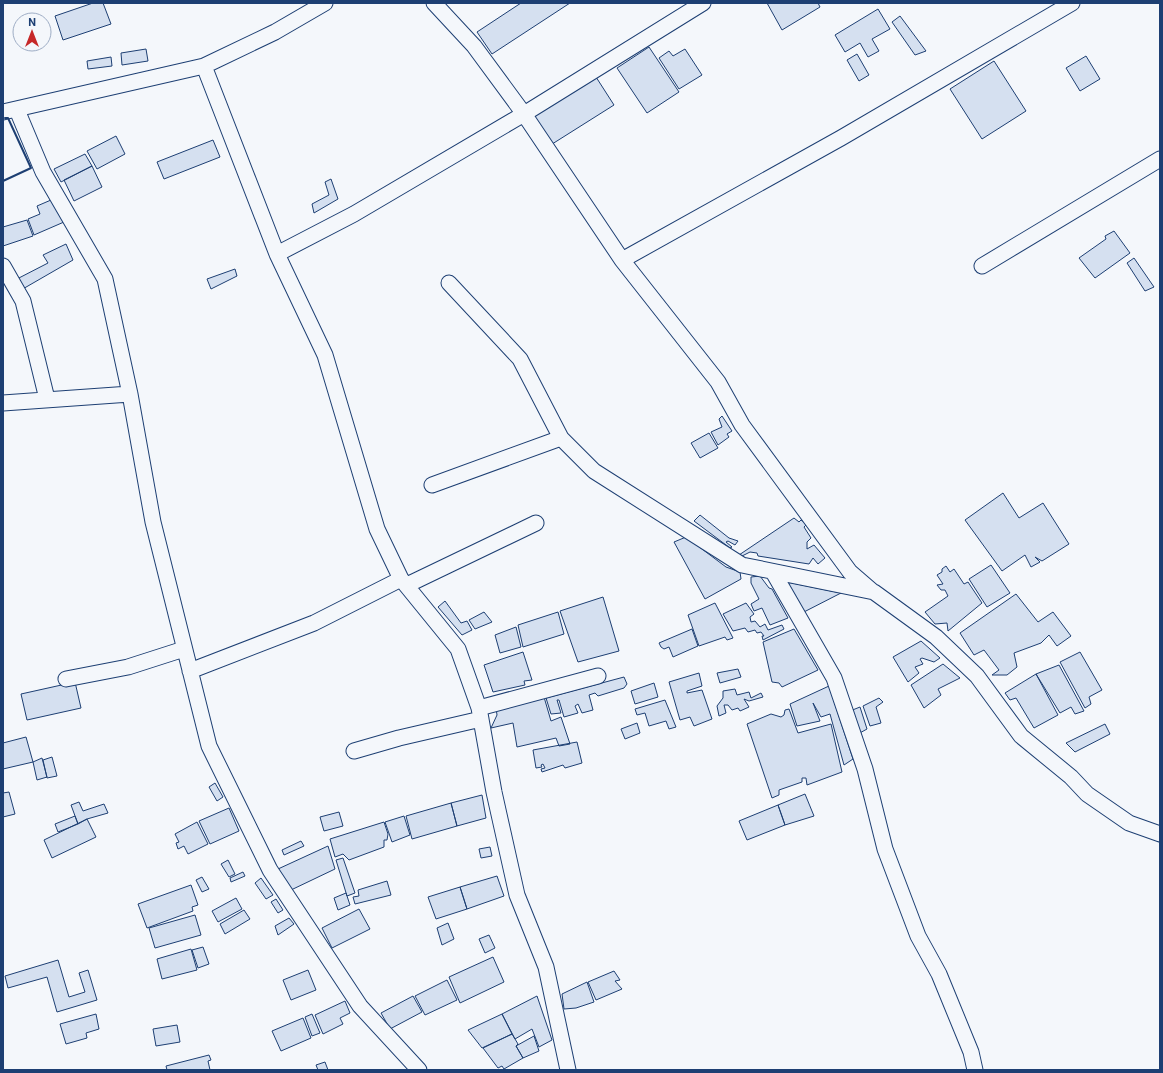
<svg xmlns="http://www.w3.org/2000/svg" width="1163" height="1073" font-family="Roboto,sans-serif">
<style>
.building{fill:#d5e0f0;stroke:#1d3f73}
.lines{fill:none;stroke-linecap:round;stroke-linejoin:round}
.minor-casing{stroke:#1d3f73;stroke-width:17}
.minor{stroke:#f4f7fb;stroke-width:15}
.wall{stroke:#1d3f73;stroke-width:2}
</style>
<rect width="100%" height="100%" fill="#f4f7fb"/>
<!-- building -->
<path class="building" d="M 93,3 L 103,3 L 111,24 L 63,40 L 55,16 Z
M 521,3 L 570,3 L 492,54 L 477,32 Z
M 767,3 L 818,3 L 820,7 L 782,30 Z
M 878,9 L 890,29 L 872,39 L 879,51 L 868,57 L 860,43 L 845,52 L 835,35 Z
M 900,16 L 926,51 L 915,55 L 892,22 Z
M 649,47 L 679,92 L 647,113 L 617,68 Z
M 146,49 L 148,61 L 122,65 L 121,53 Z
M 685,49 L 702,75 L 679,89 L 659,58 L 669,51 L 673,56 Z
M 857,54 L 869,75 L 859,81 L 847,60 Z
M 1086,56 L 1100,79 L 1080,91 L 1066,68 Z
M 111,57 L 112,66 L 88,69 L 87,61 Z
M 994,61 L 1026,111 L 982,139 L 950,89 Z
M 596,77 L 614,105 L 549,146 L 531,118 Z
M 116,136 L 125,154 L 97,169 L 87,151 Z
M 213,140 L 220,157 L 164,179 L 157,162 Z
M 85,154 L 92,166 L 61,182 L 54,169 Z
M 92,166 L 102,187 L 74,201 L 64,180 Z
M 331,179 L 338,199 L 314,213 L 312,204 L 329,195 L 325,182 Z
M 51,200 L 64,222 L 34,235 L 28,219 L 40,214 L 37,206 Z
M 27,220 L 33,236 L 3,246 L 3,227 Z
M 1114,231 L 1130,253 L 1095,278 L 1079,258 L 1106,239 L 1105,236 Z
M 66,244 L 73,260 L 21,290 L 15,280 L 48,263 L 43,255 Z
M 1134,258 L 1154,287 L 1145,291 L 1127,263 Z
M 235,269 L 237,276 L 211,289 L 207,279 Z
M 722,416 L 732,431 L 727,434 L 729,437 L 718,445 L 711,432 L 722,427 L 719,419 Z
M 709,433 L 718,448 L 700,458 L 691,443 Z
M 1003,493 L 1019,518 L 1043,503 L 1069,544 L 1042,561 L 1035,557 L 1040,562 L 1031,567 L 1025,555 L 1002,571 L 965,520 Z
M 700,515 L 729,538 L 738,541 L 735,545 L 728,541 L 726,542 L 732,547 L 730,548 L 694,521 Z
M 794,518 L 799,522 L 801,520 L 807,524 L 804,527 L 811,538 L 807,542 L 807,549 L 814,545 L 825,558 L 818,564 L 813,558 L 809,564 L 758,556 L 757,553 L 750,552 L 740,557 L 739,555 Z
M 686,537 L 726,567 L 740,572 L 741,579 L 705,599 L 674,542 Z
M 991,565 L 1010,593 L 987,607 L 969,579 Z
M 946,566 L 950,572 L 954,569 L 964,584 L 968,582 L 982,603 L 948,631 L 947,623 L 935,624 L 925,612 L 948,596 L 945,590 L 941,590 L 937,585 L 943,584 L 937,575 L 942,572 L 942,569 Z
M 760,576 L 769,588 L 772,589 L 788,618 L 770,625 L 762,608 L 754,611 L 751,604 L 759,599 L 751,583 L 751,577 Z
M 782,581 L 841,593 L 800,614 Z
M 1016,594 L 1038,622 L 1053,612 L 1071,636 L 1057,646 L 1049,635 L 1041,643 L 1014,653 L 1017,667 L 1007,675 L 992,675 L 999,670 L 984,650 L 974,655 L 960,633 Z
M 603,597 L 619,651 L 578,662 L 560,611 Z
M 445,601 L 461,623 L 467,621 L 472,630 L 462,635 L 438,607 Z
M 715,603 L 733,638 L 727,640 L 725,637 L 699,646 L 688,615 Z
M 746,603 L 754,614 L 750,617 L 751,622 L 755,621 L 760,627 L 765,624 L 768,630 L 782,625 L 784,629 L 763,640 L 762,636 L 764,636 L 761,632 L 757,633 L 755,630 L 748,632 L 745,628 L 733,631 L 723,614 Z
M 484,612 L 492,622 L 475,629 L 469,620 Z
M 558,612 L 564,634 L 523,647 L 518,625 Z
M 516,627 L 521,647 L 500,653 L 495,635 Z
M 692,629 L 698,646 L 673,657 L 669,647 L 664,649 L 661,647 L 659,643 Z
M 794,629 L 818,670 L 782,687 L 779,683 L 772,682 L 763,642 Z
M 921,641 L 940,658 L 934,662 L 922,658 L 920,659 L 923,664 L 915,667 L 919,673 L 908,682 L 893,657 Z
M 523,652 L 532,680 L 524,681 L 525,685 L 493,692 L 484,665 Z
M 1080,652 L 1102,690 L 1089,697 L 1091,704 L 1085,708 L 1060,662 Z
M 943,664 L 960,678 L 938,689 L 941,695 L 924,708 L 911,685 Z
M 1059,665 L 1084,711 L 1075,714 L 1071,707 L 1060,713 L 1036,674 Z
M 738,669 L 741,677 L 720,683 L 717,673 Z
M 699,673 L 702,686 L 687,691 L 687,693 L 702,690 L 712,719 L 694,726 L 690,717 L 680,720 L 669,682 Z
M 1036,674 L 1058,715 L 1034,728 L 1016,698 L 1010,700 L 1005,693 Z
M 624,677 L 627,684 L 624,688 L 598,696 L 595,693 L 589,695 L 593,710 L 582,713 L 578,704 L 575,706 L 578,713 L 564,717 L 559,700 L 557,700 L 561,713 L 551,714 L 546,698 Z
M 75,682 L 81,708 L 27,720 L 21,694 Z
M 654,683 L 658,697 L 635,704 L 631,691 Z
M 829,686 L 853,759 L 844,765 L 830,714 L 821,717 L 813,703 L 820,721 L 797,726 L 790,704 Z
M 735,689 L 737,695 L 749,692 L 751,698 L 761,693 L 763,697 L 749,701 L 744,699 L 749,707 L 740,711 L 738,708 L 732,710 L 728,705 L 724,705 L 726,713 L 719,716 L 717,706 L 723,698 L 723,691 Z
M 544,697 L 551,721 L 561,717 L 570,744 L 559,746 L 556,738 L 517,747 L 513,723 L 491,728 L 497,715 L 496,708 Z
M 879,698 L 883,702 L 876,707 L 881,723 L 870,726 L 863,706 Z
M 665,700 L 676,727 L 669,729 L 666,721 L 649,726 L 645,713 L 637,715 L 635,709 Z
M 860,707 L 867,729 L 858,734 L 850,711 Z
M 789,709 L 798,733 L 831,724 L 842,772 L 807,785 L 806,778 L 802,778 L 802,782 L 779,790 L 779,795 L 772,798 L 747,724 L 771,714 L 781,717 L 784,715 L 785,710 Z
M 637,723 L 640,733 L 625,739 L 621,729 Z
M 1105,724 L 1110,734 L 1075,752 L 1066,743 Z
M 26,737 L 33,762 L 3,769 L 3,743 Z
M 577,742 L 582,763 L 565,768 L 563,765 L 542,772 L 541,769 L 545,768 L 543,764 L 541,765 L 542,767 L 536,768 L 533,750 Z
M 52,757 L 57,776 L 47,778 L 43,760 Z
M 42,758 L 47,777 L 37,780 L 33,762 Z
M 215,783 L 223,797 L 217,801 L 209,787 Z
M 9,792 L 15,814 L 3,817 L 3,793 Z
M 805,794 L 814,816 L 785,825 L 778,805 Z
M 482,795 L 486,818 L 457,826 L 451,803 Z
M 79,802 L 83,811 L 104,804 L 108,813 L 87,819 L 78,824 L 71,805 Z
M 451,803 L 457,826 L 412,839 L 406,816 Z
M 778,805 L 785,825 L 747,840 L 739,821 Z
M 229,808 L 239,831 L 210,844 L 199,821 Z
M 339,812 L 343,826 L 324,831 L 320,817 Z
M 75,816 L 78,824 L 58,832 L 55,824 Z
M 404,816 L 410,835 L 392,842 L 385,822 Z
M 87,819 L 96,837 L 52,858 L 44,840 Z
M 197,822 L 208,844 L 188,854 L 184,846 L 178,849 L 176,843 L 179,842 L 175,834 Z
M 384,822 L 388,834 L 387,840 L 384,840 L 384,847 L 349,860 L 343,854 L 335,857 L 330,839 Z
M 301,841 L 304,846 L 284,855 L 282,850 Z
M 328,846 L 335,869 L 291,890 L 278,869 Z
M 490,847 L 492,856 L 481,858 L 479,849 Z
M 343,858 L 355,893 L 347,896 L 336,860 Z
M 228,860 L 235,874 L 229,877 L 221,864 Z
M 243,872 L 245,876 L 231,882 L 230,878 Z
M 497,876 L 504,896 L 467,909 L 460,887 Z
M 202,877 L 209,889 L 202,892 L 196,880 Z
M 261,878 L 273,895 L 266,899 L 255,883 Z
M 387,881 L 391,895 L 355,904 L 353,897 L 359,896 L 358,890 Z
M 191,885 L 198,905 L 192,907 L 193,911 L 147,928 L 138,904 Z
M 460,887 L 467,909 L 436,919 L 428,897 Z
M 346,893 L 350,905 L 338,910 L 334,898 Z
M 236,898 L 242,909 L 218,922 L 212,911 Z
M 276,899 L 283,910 L 278,913 L 271,902 Z
M 359,909 L 370,929 L 332,948 L 322,928 Z
M 244,910 L 250,919 L 225,934 L 220,924 Z
M 195,915 L 201,935 L 155,948 L 149,928 Z
M 289,918 L 294,924 L 278,935 L 275,926 Z
M 448,923 L 454,939 L 442,945 L 437,928 Z
M 489,935 L 495,948 L 485,953 L 479,939 Z
M 203,947 L 209,964 L 198,968 L 192,950 Z
M 191,949 L 197,970 L 162,979 L 157,959 Z
M 493,957 L 504,982 L 460,1003 L 449,977 Z
M 58,960 L 69,997 L 85,992 L 79,973 L 88,970 L 97,1000 L 57,1012 L 47,977 L 8,988 L 5,976 Z
M 308,970 L 316,990 L 291,1000 L 283,980 Z
M 614,971 L 620,980 L 615,981 L 622,989 L 596,1000 L 588,982 Z
M 447,980 L 457,1000 L 425,1015 L 415,996 Z
M 587,982 L 594,1002 L 576,1008 L 564,1009 L 562,994 Z
M 413,996 L 422,1012 L 390,1029 L 381,1013 Z
M 537,996 L 552,1040 L 539,1047 L 532,1029 L 515,1039 L 502,1014 Z
M 345,1001 L 350,1013 L 340,1018 L 343,1024 L 323,1034 L 315,1015 Z
M 96,1014 L 99,1029 L 86,1033 L 87,1038 L 66,1044 L 60,1024 Z
M 312,1014 L 320,1033 L 312,1036 L 305,1017 Z
M 502,1014 L 512,1034 L 482,1048 L 468,1030 Z
M 303,1018 L 311,1038 L 281,1051 L 272,1031 Z
M 177,1025 L 180,1042 L 156,1046 L 153,1029 Z
M 512,1034 L 518,1044 L 516,1046 L 523,1058 L 504,1069 L 502,1066 L 498,1068 L 483,1048 Z
M 534,1036 L 539,1051 L 523,1058 L 516,1046 Z
M 209,1055 L 211,1060 L 208,1061 L 210,1070 L 167,1070 L 166,1066 Z
M 325,1062 L 328,1070 L 318,1070 L 316,1065 Z"/>
<g class="lines">
<defs>
<path id="minor" d="M 434,3 L 474,46 L 524,114 L 622,260 L 718,382 L 742,425 L 850,572 L 872,591
M 204,66 L 277,254 L 325,355 L 377,529 L 401,579 L 458,649 L 479,708 L 494,792 L 517,895 L 546,967 L 568,1070
M 17,110 L 43,172 L 105,279 L 130,394 L 153,522 L 209,746 L 270,870 L 360,1006 L 419,1070
M 3,112 L 204,66 L 275,32 L 325,3
M 277,254 L 354,214 L 524,114 L 703,3
M 622,260 L 841,138 L 1072,3
M 3,266 L 23,301 L 47,399
M 982,266 L 1160,159
M 449,283 L 520,359 L 561,438 L 594,471 L 742,565 L 874,592 L 936,637 L 977,676 L 1021,736 L 1071,777 L 1087,794 L 1129,823 L 1160,834
M 3,403 L 130,394
M 432,485 L 561,438
M 773,572 L 834,678 L 865,769 L 885,849 L 918,936 L 939,974 L 971,1052 L 975,1070
M 407,585 L 536,523
M 190,671 L 314,623 L 401,579
M 66,679 L 128,667 L 184,649
M 479,708 L 598,676
M 354,751 L 399,738 L 481,719"/>
</defs>
<!-- minor casing -->
<use href="#minor" class="minor-casing"/>
<!-- minor -->
<use href="#minor" class="minor"/>
<!-- wall -->
<path class="wall" d="M 3,181 L 31,168 L 8,118 L 5,118"/>
</g>
<!-- border -->
<rect width="1163" height="1073" fill="none" stroke="#1d3f73" stroke-width="8"/>
<!-- north arrow -->
<g transform="translate(32 32)"><circle r="19" fill="#f4f7fb" stroke="#9eadc5"/>
<path d="M0-3L7 15L0 10L-7 15Z" fill="#c62828"/>
<text y="-6" font-size="11" font-weight="bold" text-anchor="middle" fill="#1d3f73">N</text>
</g>
</svg>
